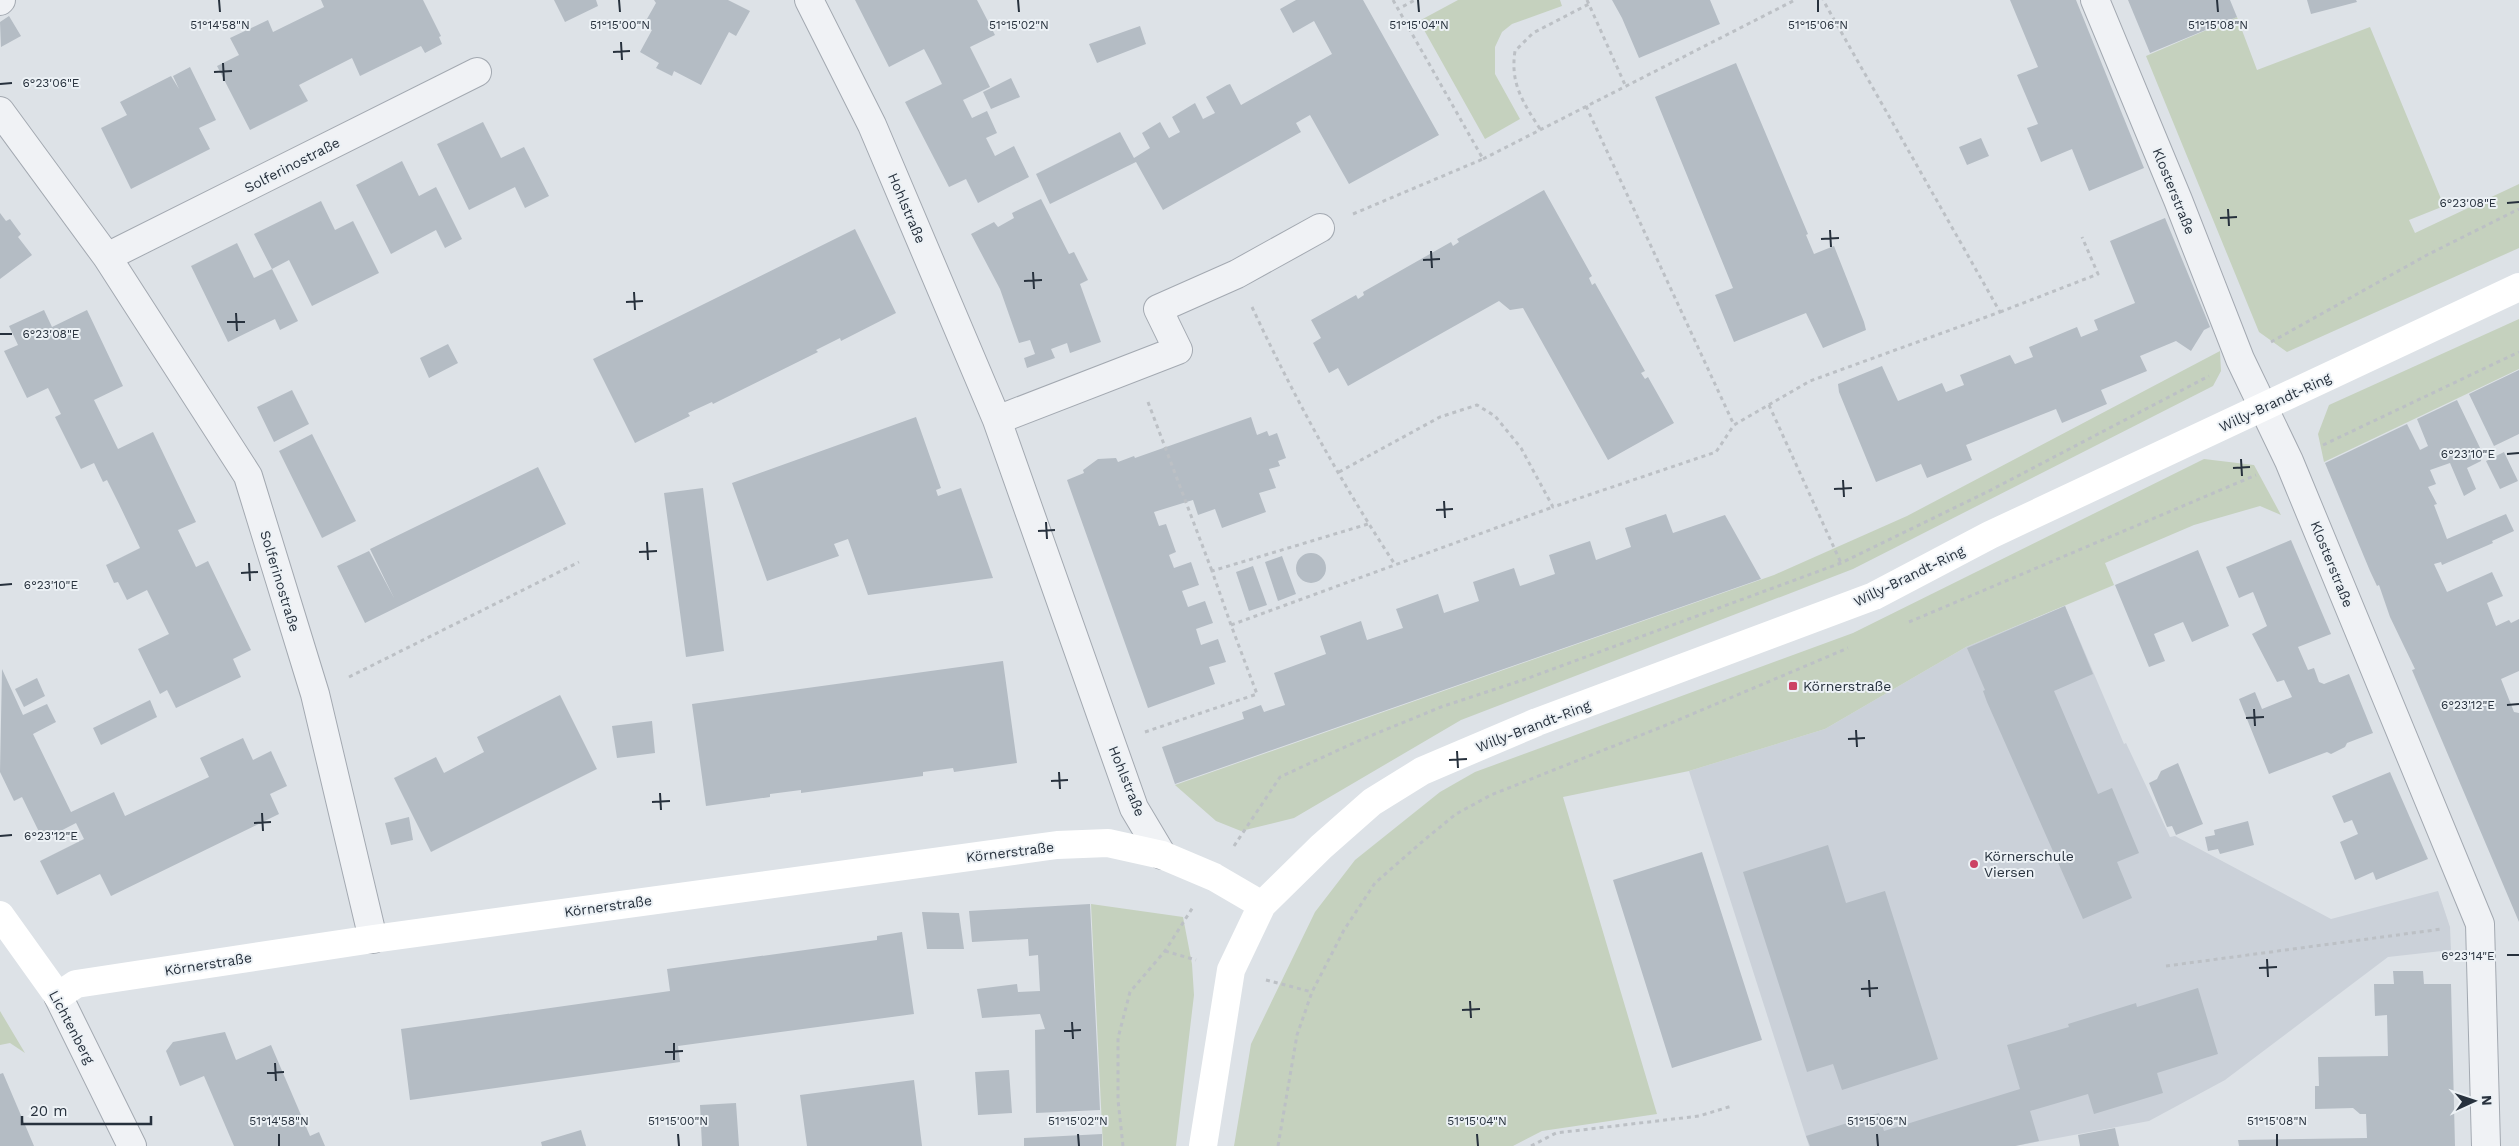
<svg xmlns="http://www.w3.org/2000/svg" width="2519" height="1146" font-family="'Work Sans',sans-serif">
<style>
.built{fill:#cbd1d9}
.green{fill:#c5d1be}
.building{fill:#b4bcc4}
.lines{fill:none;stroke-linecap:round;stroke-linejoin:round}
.minor-casing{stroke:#a3a9b1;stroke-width:30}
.path{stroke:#bcc0c5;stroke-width:3;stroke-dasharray:4 4;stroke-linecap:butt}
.minor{stroke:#f0f2f5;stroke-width:28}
.secondary{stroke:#fff;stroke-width:28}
.ticks{fill:none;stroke:#27313d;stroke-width:2}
.poi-dot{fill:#cc4264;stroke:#ecf1f5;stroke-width:2}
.labels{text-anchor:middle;stroke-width:4;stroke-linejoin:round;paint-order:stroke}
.street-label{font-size:14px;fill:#27313d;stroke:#ecf1f5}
.poi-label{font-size:14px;fill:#27313d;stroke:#ecf1f5;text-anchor:start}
.ticks-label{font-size:12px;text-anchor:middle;fill:#27313d;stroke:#ecf1f5;stroke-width:4;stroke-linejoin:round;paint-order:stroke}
</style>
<rect width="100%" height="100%" fill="#dde2e7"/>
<!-- built -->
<path class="built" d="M 2065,606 L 2124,744 L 2126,743 L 2170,837 L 2175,836 L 2331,919 L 2438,891 L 2450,927 L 2451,950 L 2388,957 L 2225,1080 L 2149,1121 L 2015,1146 L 1809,1146 L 1689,771 L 1825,729 L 1966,647 Z"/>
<!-- green -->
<path class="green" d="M 1458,0 L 1560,0 L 1562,6 L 1512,24 L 1502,32 L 1495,47 L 1495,74 L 1520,119 L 1485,139 L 1419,21 Z
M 2237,17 L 2257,70 L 2370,27 L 2444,206 L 2409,220 L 2415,233 L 2519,184 L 2519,248 L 2287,352 L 2259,332 L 2146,56 Z
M 2519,319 L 2519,369 L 2324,462 L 2318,434 L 2329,405 Z
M 2220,351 L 2221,371 L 2213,386 L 1853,569 L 1461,720 L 1294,818 L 1241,831 L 1216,821 L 1175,785 L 1774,575 L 1907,516 Z
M 2204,459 L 2254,465 L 2281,515 L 2260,506 L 2194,525 L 2105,563 L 2114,585 L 1966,647 L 1825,729 L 1689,771 L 1563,797 L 1657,1114 L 1542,1131 L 1513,1146 L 1234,1146 L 1251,1044 L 1315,912 L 1355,860 L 1440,792 L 1475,772 L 1853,633 Z
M 1091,904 L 1183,917 L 1192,964 L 1194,995 L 1176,1146 L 1103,1146 Z
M 0,1011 L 25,1053 L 10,1043 L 0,1045 Z"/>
<!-- building -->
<path class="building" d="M 321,0 L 423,0 L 441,36 L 439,37 L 442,44 L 425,53 L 421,46 L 360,76 L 352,58 L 299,85 L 308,101 L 250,130 L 217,66 L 239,55 L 230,38 L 268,20 L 273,32 L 324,7 Z
M 554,0 L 596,0 L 598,6 L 565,22 Z
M 654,0 L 728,0 L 750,11 L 736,36 L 729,32 L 701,85 L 674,71 L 672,76 L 656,68 L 659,63 L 640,52 L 652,30 L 643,26 L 656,3 Z
M 855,0 L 977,0 L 995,35 L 970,47 L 990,87 L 963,100 L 972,118 L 987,111 L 997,133 L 986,138 L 995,156 L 1014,146 L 1029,177 L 978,203 L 966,179 L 949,187 L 905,102 L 942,84 L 933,66 L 924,49 L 889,67 Z
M 1296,0 L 1363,0 L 1439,135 L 1349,184 L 1310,115 L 1296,123 L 1301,132 L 1163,210 L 1136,162 L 1050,204 L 1036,174 L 1120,132 L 1134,158 L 1150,148 L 1142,133 L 1160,122 L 1169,138 L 1180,132 L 1172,117 L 1195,103 L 1203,119 L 1215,113 L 1206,97 L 1227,85 L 1230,84 L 1241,105 L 1332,54 L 1314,21 L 1293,33 L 1280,9 Z
M 1612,0 L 1710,0 L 1720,24 L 1639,58 L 1622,18 Z
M 2010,0 L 2076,0 L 2144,168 L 2089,191 L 2072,149 L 2041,162 L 2027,128 L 2038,124 L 2017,75 L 2038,67 Z
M 2128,0 L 2230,0 L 2237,17 L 2150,53 Z
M 2307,0 L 2356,0 L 2357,2 L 2311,14 Z
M 9,16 L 21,36 L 1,47 L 0,22 Z
M 1140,26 L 1146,44 L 1097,63 L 1089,44 Z
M 1736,63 L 1808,234 L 1806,235 L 1814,254 L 1834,246 L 1864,322 L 1866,330 L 1823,348 L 1806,313 L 1734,342 L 1715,295 L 1733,288 L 1655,97 Z
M 190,67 L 216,120 L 199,128 L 210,149 L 131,189 L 101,128 L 127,115 L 120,102 L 171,76 L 179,89 L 173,76 Z
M 1011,78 L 1020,97 L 991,109 L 983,92 Z
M 483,122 L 501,158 L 524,147 L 549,196 L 525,208 L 515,187 L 469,210 L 437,144 Z
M 1981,138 L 1989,156 L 1967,165 L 1959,147 Z
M 402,161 L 419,196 L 436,187 L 462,239 L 445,248 L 436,230 L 391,254 L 356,185 Z
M 1544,190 L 1592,276 L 1589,278 L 1592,285 L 1595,283 L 1645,371 L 1641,373 L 1645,379 L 1648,377 L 1674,423 L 1608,460 L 1523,308 L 1510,310 L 1499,301 L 1348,386 L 1338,368 L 1329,373 L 1313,343 L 1321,338 L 1311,320 L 1356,295 L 1358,299 L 1364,295 L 1363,292 L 1451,242 L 1453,246 L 1459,242 L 1457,239 Z
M 1041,199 L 1069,254 L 1074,252 L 1088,280 L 1080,284 L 1101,342 L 1070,353 L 1067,343 L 1051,349 L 1055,358 L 1027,368 L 1024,358 L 1035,354 L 1030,340 L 1019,343 L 1000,289 L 971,234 L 994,222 L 998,227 L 1014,218 L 1012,213 Z
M 321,201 L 335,230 L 353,221 L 379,273 L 312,306 L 289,260 L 272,269 L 254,234 Z
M 0,213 L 6,221 L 10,219 L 21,234 L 18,237 L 32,255 L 0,279 Z
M 2165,218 L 2210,327 L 2204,330 L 2191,351 L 2176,341 L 2140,356 L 2147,371 L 2101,390 L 2107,404 L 2062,423 L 2056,409 L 1966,445 L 1972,460 L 1927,478 L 1921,464 L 1876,482 L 1839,392 L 1838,384 L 1882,366 L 1898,401 L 1942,383 L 1946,392 L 1964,385 L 1960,375 L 2010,355 L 2015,364 L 2033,357 L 2029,347 L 2077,327 L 2081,337 L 2098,330 L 2094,320 L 2135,303 L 2110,241 Z
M 855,229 L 896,313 L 841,341 L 840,338 L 816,350 L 818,352 L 713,404 L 712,402 L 688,413 L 690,416 L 635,443 L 593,359 Z
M 237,243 L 254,278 L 272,269 L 298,321 L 280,330 L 275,319 L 228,342 L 191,266 Z
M 44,310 L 52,327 L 87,310 L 123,386 L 94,400 L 118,449 L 153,432 L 196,522 L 178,530 L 196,567 L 208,561 L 251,650 L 233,659 L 241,677 L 176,708 L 167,690 L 160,694 L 138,649 L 169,634 L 147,590 L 127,600 L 118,582 L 114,583 L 106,565 L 140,548 L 119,504 L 107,480 L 103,482 L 94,463 L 81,469 L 55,417 L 61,414 L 48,388 L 27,398 L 4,351 L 18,345 L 9,326 Z
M 448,344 L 458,363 L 429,378 L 420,358 Z
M 2519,370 L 2519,434 L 2494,446 L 2469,394 Z
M 292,390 L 309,424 L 274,442 L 257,407 Z
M 2457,400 L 2482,452 L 2481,461 L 2467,468 L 2476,489 L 2464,496 L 2450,463 L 2430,470 L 2436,484 L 2428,487 L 2437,504 L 2434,505 L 2447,539 L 2506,514 L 2514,531 L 2492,541 L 2493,543 L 2442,565 L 2441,562 L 2434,564 L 2447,592 L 2492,572 L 2503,596 L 2487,603 L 2496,626 L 2509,620 L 2511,623 L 2519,619 L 2519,671 L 2501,679 L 2514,712 L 2519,713 L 2519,922 L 2412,670 L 2415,669 L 2390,617 L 2379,585 L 2377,586 L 2370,571 L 2325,463 L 2407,424 L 2420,450 L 2428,446 L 2417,419 Z
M 916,417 L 941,488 L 936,490 L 938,496 L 961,488 L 993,578 L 868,595 L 848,539 L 834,544 L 839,556 L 767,581 L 732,483 Z
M 1251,417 L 1257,435 L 1267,431 L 1269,436 L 1277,433 L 1286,458 L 1278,461 L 1280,466 L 1269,469 L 1276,488 L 1259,493 L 1266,512 L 1222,528 L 1215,509 L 1198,515 L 1193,500 L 1154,512 L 1159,526 L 1166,524 L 1176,552 L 1169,555 L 1174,568 L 1191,562 L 1199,585 L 1182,591 L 1188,607 L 1205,601 L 1213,623 L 1196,629 L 1201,645 L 1218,639 L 1226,662 L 1209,667 L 1215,684 L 1148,708 L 1067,480 L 1084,473 L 1083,470 L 1098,459 L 1116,458 L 1118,462 L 1134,456 L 1135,458 Z
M 312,434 L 356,521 L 322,538 L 279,451 Z
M 2504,452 L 2518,481 L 2500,489 L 2486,461 Z
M 538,467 L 566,524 L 365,623 L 337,566 L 369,551 L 394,598 L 370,549 Z
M 703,488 L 724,651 L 686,657 L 664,493 Z
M 1666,514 L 1673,533 L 1725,515 L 1761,579 L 1175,784 L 1162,747 L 1244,719 L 1242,712 L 1261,705 L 1264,712 L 1285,705 L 1274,673 L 1326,654 L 1320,636 L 1361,621 L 1367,640 L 1403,628 L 1396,609 L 1438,594 L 1444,613 L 1479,601 L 1473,582 L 1514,568 L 1520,586 L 1555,574 L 1549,555 L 1590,541 L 1596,560 L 1631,547 L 1625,528 Z
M 2291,540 L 2331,634 L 2298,647 L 2308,670 L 2314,668 L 2319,682 L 2324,684 L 2349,674 L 2373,733 L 2347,743 L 2345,747 L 2331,754 L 2327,752 L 2269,774 L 2239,699 L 2255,692 L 2262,709 L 2292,697 L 2284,680 L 2277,682 L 2252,634 L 2267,626 L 2253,592 L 2239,598 L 2226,567 Z
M 2198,550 L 2229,626 L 2192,642 L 2183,622 L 2154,634 L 2165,661 L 2149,667 L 2115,585 Z
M1296 568a15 15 0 1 1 30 0a15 15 0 1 1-30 0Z
M 1282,556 L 1296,594 L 1278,601 L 1265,562 Z
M 1253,566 L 1267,605 L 1249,611 L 1236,572 Z
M 2065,606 L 2093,674 L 2054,691 L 2098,794 L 2112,788 L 2139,853 L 2117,862 L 2132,898 L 2083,919 L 1987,702 L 1983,691 L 1985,690 L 1967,648 Z
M 1003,661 L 1017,763 L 954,772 L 953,768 L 923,772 L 923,776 L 801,793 L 801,790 L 770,794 L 770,797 L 706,806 L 692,704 Z
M 2,669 L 23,715 L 47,704 L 56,722 L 33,734 L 71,812 L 114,792 L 125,816 L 209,777 L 200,758 L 243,738 L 253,760 L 271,751 L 287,786 L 270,794 L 279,814 L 111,896 L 100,874 L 57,895 L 40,861 L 84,839 L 76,823 L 43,840 L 22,797 L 14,801 L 0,772 Z
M 37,678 L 45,696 L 24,707 L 15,689 Z
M 560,695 L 597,769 L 431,852 L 394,778 L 436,757 L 444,773 L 484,752 L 477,737 Z
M 150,700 L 157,717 L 101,745 L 93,728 Z
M 652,721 L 655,753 L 617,758 L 612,726 Z
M 2178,763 L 2203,824 L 2176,835 L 2172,826 L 2167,827 L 2149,783 L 2157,779 L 2161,771 Z
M 2390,772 L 2428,859 L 2376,880 L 2373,872 L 2355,880 L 2340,842 L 2358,834 L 2352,820 L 2344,823 L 2332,796 Z
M 409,817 L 413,840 L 391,845 L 385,823 Z
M 2248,821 L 2254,845 L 2220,854 L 2218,849 L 2208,851 L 2205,837 L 2215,835 L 2214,830 Z
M 1828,845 L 1846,903 L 1885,891 L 1938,1059 L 1842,1090 L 1833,1064 L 1807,1072 L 1743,872 Z
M 1702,852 L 1762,1040 L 1672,1068 L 1613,880 Z
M 1090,904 L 1100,1110 L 1036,1113 L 1035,1030 L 1045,1029 L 1040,1014 L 982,1018 L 977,989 L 1017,984 L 1018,992 L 1040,991 L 1038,955 L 1029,956 L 1028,939 L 972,942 L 969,911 Z
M 922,912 L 959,913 L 964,949 L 927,949 Z
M 902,932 L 914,1014 L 678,1046 L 680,1062 L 410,1100 L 401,1029 L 670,991 L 667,969 L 877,940 L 877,936 Z
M 2393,971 L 2423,971 L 2424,984 L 2451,984 L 2455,1146 L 2239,1146 L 2238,1140 L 2367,1138 L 2366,1114 L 2360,1114 L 2353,1108 L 2315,1109 L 2315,1086 L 2319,1086 L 2318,1057 L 2388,1056 L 2387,1015 L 2375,1016 L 2374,984 L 2394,984 Z
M 2198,988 L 2218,1054 L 2157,1073 L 2163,1093 L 2094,1114 L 2088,1094 L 2030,1111 L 2039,1141 L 2015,1146 L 1810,1146 L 1806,1136 L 1879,1113 L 1884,1131 L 2020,1089 L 2007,1045 L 2069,1027 L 2068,1024 L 2136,1003 L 2137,1007 Z
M 225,1032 L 236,1060 L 271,1045 L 310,1136 L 319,1132 L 325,1146 L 234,1146 L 204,1076 L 180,1086 L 166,1051 L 173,1042 Z
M 1009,1070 L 1012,1113 L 978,1115 L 975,1072 Z
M 3,1073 L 34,1146 L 0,1146 L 0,1074 Z
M 914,1080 L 922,1146 L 807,1146 L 800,1095 Z
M 736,1103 L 739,1146 L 702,1146 L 700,1105 Z
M 2115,1128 L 2119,1146 L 2080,1146 L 2078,1135 Z
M 581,1130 L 586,1146 L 542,1146 L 541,1142 Z
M 1102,1134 L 1102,1146 L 1024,1146 L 1024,1138 Z"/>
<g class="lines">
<defs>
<path id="minor" d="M 809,0 L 872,125 L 997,420 L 1134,808 L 1162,855
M 2095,0 L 2178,200 L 2240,359 L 2289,461 L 2480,924 L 2486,1146
M 0,1 L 1,0
M 0,111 L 107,257 L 248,476 L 315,694 L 373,939
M 107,257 L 477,72
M 997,420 L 1178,350 L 1158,309 L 1237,274 L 1320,228
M 58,996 L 132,1146"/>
</defs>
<!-- minor casing -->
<use href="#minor" class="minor-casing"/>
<!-- path -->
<path class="path" d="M 1393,0 L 1398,9 L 1415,0
M 1587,0 L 1626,87
M 1586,106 L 1734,425 L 1810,381 L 2000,312 L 1823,0
M 1540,129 C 1523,102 1510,84 1515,51 L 1533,33 L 1589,4
M 1483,159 L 1795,0
M 1353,214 L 1483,159 L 1398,9
M 1252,307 C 1293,395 1340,481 1394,563
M 2000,312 L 2098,274 L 2082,237
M 2271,342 L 2427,255 L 2519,209
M 1148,402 L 1212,571
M 1769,405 L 1841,563
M 2323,445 L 2519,352
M 1339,472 L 1440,417 L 1477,405 L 1495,416 L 1521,448 L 1553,507 L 1716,452 L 1734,425
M 1909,622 L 2256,475
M 1231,625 L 1212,571 L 1368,524
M 349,677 L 579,562
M 1145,732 L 1257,694 L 1231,625 L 1553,507
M 1234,846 L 1280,777 L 1358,741 L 1441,707 L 1523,680 L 1841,563 L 1989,491 L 2209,376
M 1165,951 L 1196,960
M 2166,966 L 2442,929
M 1266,980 L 1312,992
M 1123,1146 L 1118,1100 L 1118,1038 L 1130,992 L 1165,951 L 1193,907
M 1278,1146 L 1297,1035 L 1312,992 L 1344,930 L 1375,883 L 1423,841 L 1456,814 L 1491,795 L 1664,726 L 1848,648
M 1531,1146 L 1556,1133 L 1699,1116 L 1732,1106"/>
<!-- minor -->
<use href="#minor" class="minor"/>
<!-- secondary -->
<path class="secondary" d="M 0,915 L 58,996 L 76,984 L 373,939 L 1057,845 L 1108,843 L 1162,855 L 1214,877 L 1262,905
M 1203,1146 L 1231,970 L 1262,905 L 1321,847 L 1372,802 L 1422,771 L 1537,722 L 1874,596 L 1990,535 L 2519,287"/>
</g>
<!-- ticks -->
<path class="ticks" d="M 219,0 L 220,12M 619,0 L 620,12M 1018,0 L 1019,12M 1418,0 L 1419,12M 1818,0 L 1818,12M 2217,0 L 2218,12M 621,42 L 622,60M 613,52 L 630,51M 223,63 L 224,81M 214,72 L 232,71M 0,84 L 12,83M 2507,203 L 2519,202M 2228,209 L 2229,226M 2220,218 L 2237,217M 1830,230 L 1831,247M 1821,239 L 1839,238M 1431,251 L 1432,268M 1423,260 L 1440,259M 1033,272 L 1034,289M 1024,281 L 1042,280M 634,292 L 635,310M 626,302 L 643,301M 236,313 L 237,331M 227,322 L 245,322M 0,334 L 12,334M 2507,454 L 2519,453M 2241,459 L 2242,476M 2233,468 L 2250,467M 1843,480 L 1844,497M 1834,489 L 1852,488M 1444,501 L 1445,518M 1436,510 L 1453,509M 1046,522 L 1047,539M 1038,531 L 1055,530M 647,542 L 648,560M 639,552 L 657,551M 249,563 L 250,581M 241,573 L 258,572M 0,585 L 12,584M 2507,705 L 2519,704M 2254,709 L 2255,726M 2246,718 L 2264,717M 1856,730 L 1857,747M 1848,739 L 1865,738M 1457,751 L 1458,768M 1449,760 L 1467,759M 1059,772 L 1060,789M 1051,781 L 1068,780M 660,793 L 661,810M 652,802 L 670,801M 262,813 L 263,831M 254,823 L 271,822M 0,836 L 12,835M 2507,955 L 2519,955M 2267,959 L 2268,977M 2259,968 L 2277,967M 1869,980 L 1870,997M 1861,989 L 1878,988M 1470,1001 L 1471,1018M 1462,1010 L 1480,1009M 1072,1022 L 1073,1039M 1064,1031 L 1081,1030M 674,1043 L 674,1060M 665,1052 L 683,1051M 275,1063 L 276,1081M 267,1073 L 284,1072M 279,1134 L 279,1146M 678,1134 L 679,1146M 1078,1134 L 1079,1146M 1477,1134 L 1478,1146M 1877,1134 L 1878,1146M 2277,1134 L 2277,1146"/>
<!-- markers -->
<g class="poi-dot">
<rect x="1788" y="681" width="10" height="10" rx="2.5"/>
<circle cx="1974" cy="864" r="5"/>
</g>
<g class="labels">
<!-- street labels -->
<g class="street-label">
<text transform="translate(292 165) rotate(-27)" y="5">Solferinostraße</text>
<text transform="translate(2174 191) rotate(68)" y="5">Klosterstraße</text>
<text transform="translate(907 208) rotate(67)" y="5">Hohlstraße</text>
<text transform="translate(2275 402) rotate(-25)" y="5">Willy-Brandt-Ring</text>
<text transform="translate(2332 564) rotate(68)" y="5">Klosterstraße</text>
<text transform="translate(1909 576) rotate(-26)" y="5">Willy-Brandt-Ring</text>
<text transform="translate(280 581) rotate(73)" y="5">Solferinostraße</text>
<text transform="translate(1533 726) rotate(-21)" y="5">Willy-Brandt-Ring</text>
<text transform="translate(1127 781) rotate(68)" y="5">Hohlstraße</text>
<text transform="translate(1010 852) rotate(-7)" y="5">Körnerstraße</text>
<text transform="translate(608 906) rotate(-8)" y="5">Körnerstraße</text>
<text transform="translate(208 964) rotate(-9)" y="5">Körnerstraße</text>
<text transform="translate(72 1027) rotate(62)" y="5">Lichtenberg</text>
</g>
<!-- poi labels -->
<g class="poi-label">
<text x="1803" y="691">Körnerstraße</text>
<text x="1984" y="861">Körnerschule<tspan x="1984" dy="16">Viersen</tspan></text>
</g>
</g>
<g class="ticks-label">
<text x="220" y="29">51°14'58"N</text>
<text x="620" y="29">51°15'00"N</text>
<text x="1019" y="29">51°15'02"N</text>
<text x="1419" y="29">51°15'04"N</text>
<text x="2218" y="29">51°15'08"N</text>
<text x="1818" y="29">51°15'06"N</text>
<text x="51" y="87">6°23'06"E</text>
<text x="2468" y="207">6°23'08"E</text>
<text x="51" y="338">6°23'08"E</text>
<text x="2468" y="458">6°23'10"E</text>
<text x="51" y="589">6°23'10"E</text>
<text x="2468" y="709">6°23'12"E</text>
<text x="51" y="840">6°23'12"E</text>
<text x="2468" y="960">6°23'14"E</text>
<text x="279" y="1125">51°14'58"N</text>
<text x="678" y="1125">51°15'00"N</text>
<text x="1078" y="1125">51°15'02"N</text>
<text x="1477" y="1125">51°15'04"N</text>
<text x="1877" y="1125">51°15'06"N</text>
<text x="2277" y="1125">51°15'08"N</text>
</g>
<!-- north arrow -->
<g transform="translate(2474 1101) rotate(87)" stroke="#ecf1f5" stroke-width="4" paint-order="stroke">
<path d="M0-4L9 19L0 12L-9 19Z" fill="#27313d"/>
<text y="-8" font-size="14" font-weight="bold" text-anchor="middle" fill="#27313d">N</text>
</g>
<!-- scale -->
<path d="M22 1116v8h129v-8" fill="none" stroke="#27313d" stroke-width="2.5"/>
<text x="30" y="1116" font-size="15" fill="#27313d" stroke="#ecf1f5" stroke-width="4" paint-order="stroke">20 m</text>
</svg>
